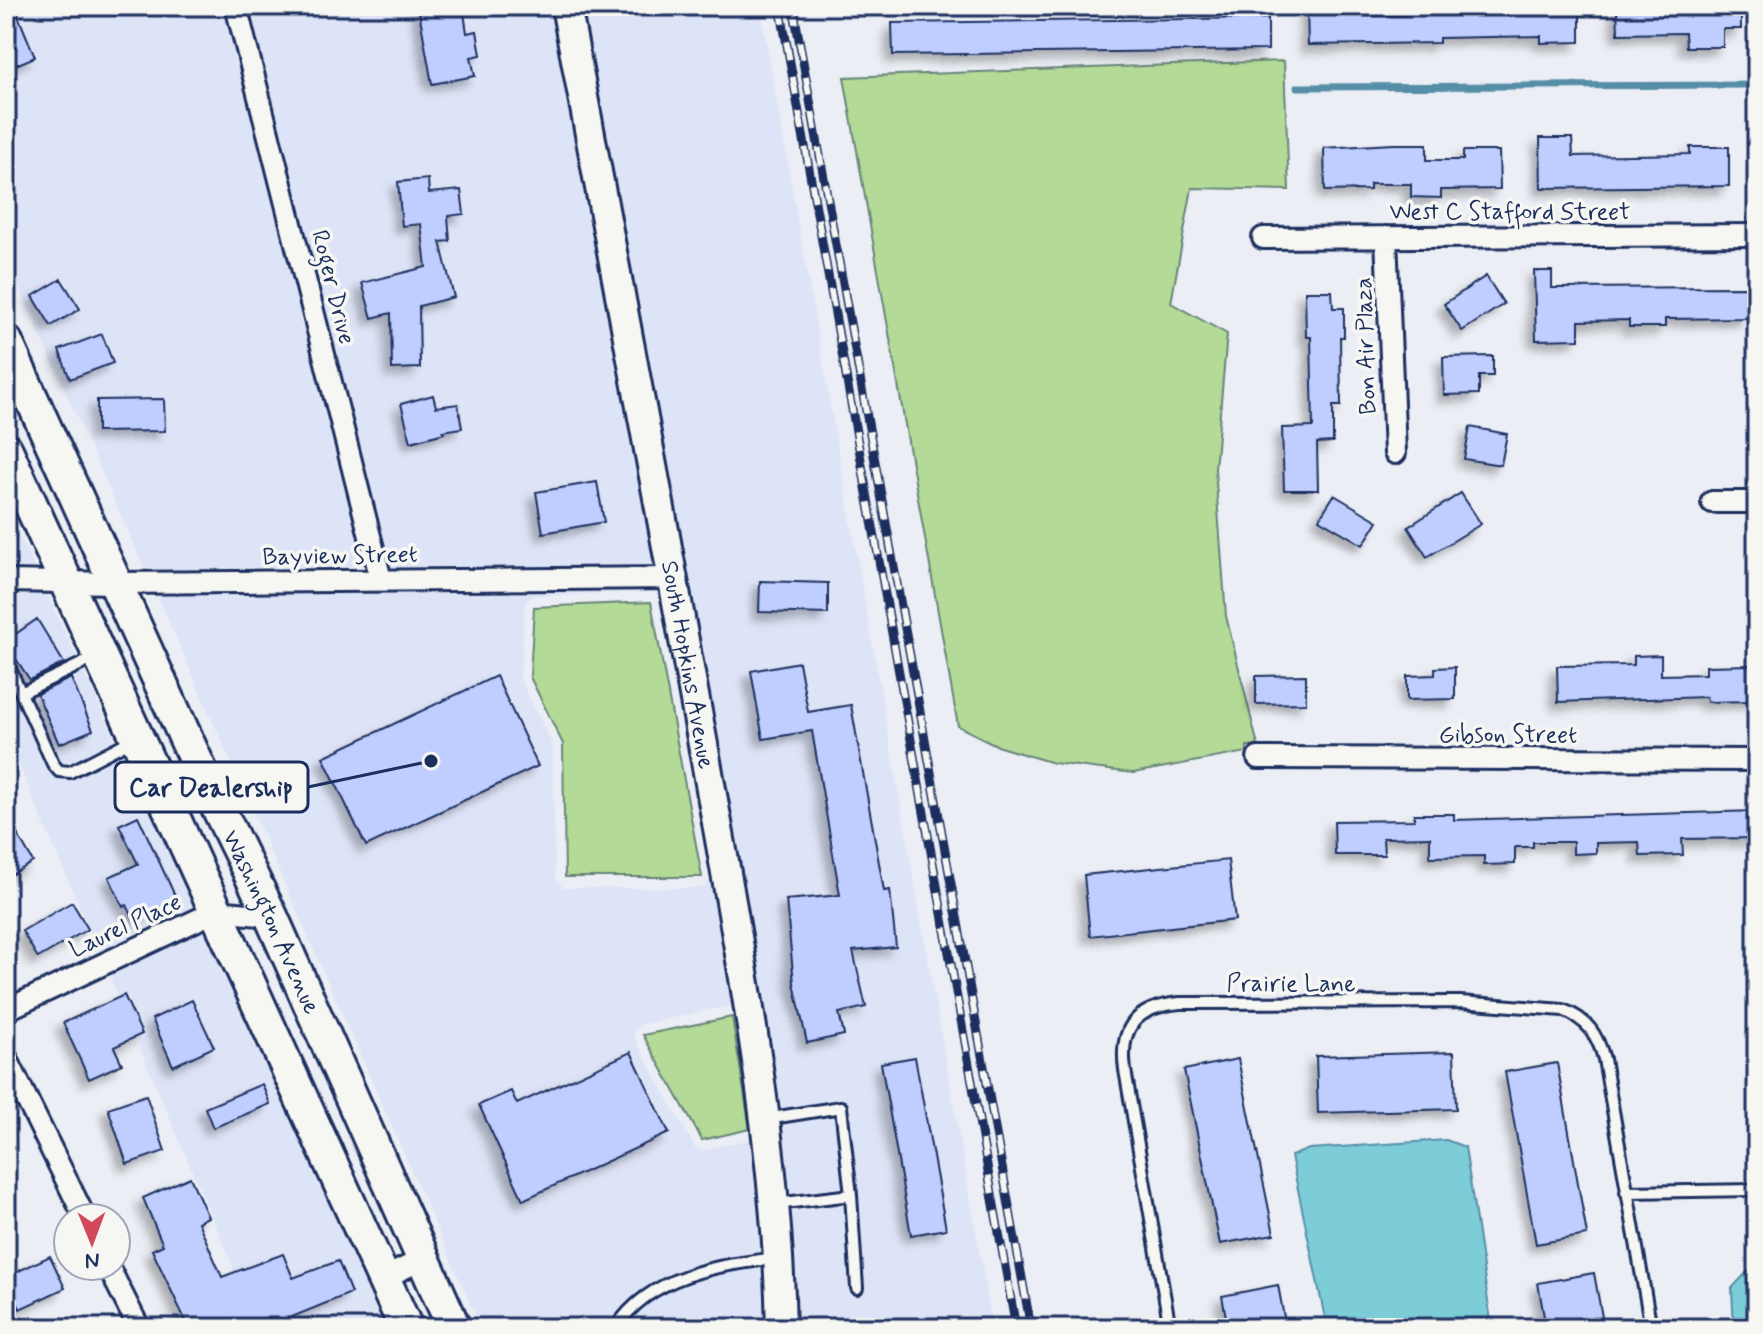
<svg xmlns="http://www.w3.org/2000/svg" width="1763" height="1334" font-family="Mynerve,sans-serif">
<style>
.built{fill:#dee4f7;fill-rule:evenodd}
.green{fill:#b3da96;stroke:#67847a;stroke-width:2}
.water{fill:#7dcdd9;stroke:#568ea8;stroke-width:2}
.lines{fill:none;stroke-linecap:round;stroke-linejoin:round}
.stream{stroke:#568ea8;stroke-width:7}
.building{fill:#bfcefe;stroke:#1b2f5e;stroke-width:2;filter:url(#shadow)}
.lane-casing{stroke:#1b2f5e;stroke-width:16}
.street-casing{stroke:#1b2f5e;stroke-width:26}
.secondary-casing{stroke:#1b2f5e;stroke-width:34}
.primary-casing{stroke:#1b2f5e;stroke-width:38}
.lane{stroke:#f6f6f2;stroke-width:10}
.street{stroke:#f6f6f2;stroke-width:20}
.secondary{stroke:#f6f6f2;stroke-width:28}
.primary{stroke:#f6f6f2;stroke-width:32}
.rail-casing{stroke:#1b2f5e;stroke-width:9}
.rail{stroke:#f6f6f2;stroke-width:6;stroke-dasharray:18;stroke-linecap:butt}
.labels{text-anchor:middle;stroke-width:7;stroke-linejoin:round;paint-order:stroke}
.street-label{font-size:24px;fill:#1b2f5e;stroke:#f6f6f2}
.leader{fill:none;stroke:#1b2f5e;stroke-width:3}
.callout-dot{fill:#1b2f5e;stroke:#f6f6f2;stroke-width:3}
.callout{fill:#f6f6f2;stroke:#1b2f5e;stroke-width:3}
.callout-label{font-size:26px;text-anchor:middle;font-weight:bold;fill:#1b2f5e}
</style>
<defs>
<filter id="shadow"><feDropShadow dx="-7" dy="7" stdDeviation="4" flood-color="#0004"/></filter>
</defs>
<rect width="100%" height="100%" fill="#ebeef4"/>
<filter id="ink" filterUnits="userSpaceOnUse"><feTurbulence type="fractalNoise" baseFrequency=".0125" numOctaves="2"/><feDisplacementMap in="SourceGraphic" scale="16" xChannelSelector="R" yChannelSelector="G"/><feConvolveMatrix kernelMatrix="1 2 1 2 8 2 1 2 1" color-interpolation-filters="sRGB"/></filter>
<g filter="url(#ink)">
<!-- built -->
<path class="built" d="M 6,6 L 225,6 L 366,567 L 145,570 L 6,258 Z
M 248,6 L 554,6 L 660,566 L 390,567 Z
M 577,6 L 760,6 L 993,1328 L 792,1328 L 685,566 L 683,566 Z
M 6,508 L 35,569 L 6,568 Z
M 665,591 L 737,1008 L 730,1006 L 642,1024 L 635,1030 L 634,1037 L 695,1148 L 703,1150 L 755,1138 L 769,1328 L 481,1328 L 157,595 ZM 650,592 L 657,594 L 660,601 L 711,881 L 702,888 L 563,888 L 555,877 L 553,746 L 520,679 L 525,603 L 533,596 Z
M 6,594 L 47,594 L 194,907 L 99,952 L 6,735 Z
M 204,930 L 392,1328 L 259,1328 L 109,975 Z"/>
<!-- green -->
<path class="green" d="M 1284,61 L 1289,190 L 1192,188 L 1171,303 L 1227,334 L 1215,469 L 1226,616 L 1258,746 L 1247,746 L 1247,752 L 1133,773 L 1053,763 L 1000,747 L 958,726 L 844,77 Z
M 651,602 L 702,877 L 565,877 L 563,744 L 530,677 L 534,607 Z
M 732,1017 L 750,1129 L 702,1140 L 643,1035 Z"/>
<!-- water -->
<path class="water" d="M 1446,1140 L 1465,1147 L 1492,1328 L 1327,1328 L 1291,1156 L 1309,1149 Z
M 1747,1272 L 1757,1272 L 1757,1328 L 1734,1328 L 1732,1288 Z"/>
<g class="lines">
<!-- stream -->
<path class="stream" d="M 1297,87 L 1757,85"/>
</g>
<!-- building -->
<path class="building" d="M 6,6 L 14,6 L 35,57 L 6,69 Z
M 418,6 L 463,6 L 467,33 L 477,31 L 481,55 L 471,57 L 475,76 L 432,84 Z
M 1365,6 L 1365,16 L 1408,15 L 1408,6 L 1580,6 L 1580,42 L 1541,43 L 1541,36 L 1439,38 L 1439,43 L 1308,45 L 1307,7 Z
M 1617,6 L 1741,6 L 1741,29 L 1723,29 L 1723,47 L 1686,47 L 1685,33 L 1618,34 Z
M 1268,18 L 1268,50 L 893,55 L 892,23 Z
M 1540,138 L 1572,138 L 1573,156 L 1690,154 L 1690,147 L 1729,147 L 1729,186 L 1541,188 Z
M 1393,144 L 1427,144 L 1427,160 L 1463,160 L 1463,151 L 1499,151 L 1500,189 L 1441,190 L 1441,198 L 1411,197 L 1411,184 L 1370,184 L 1370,190 L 1325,191 L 1324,148 Z
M 428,179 L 429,193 L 461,190 L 464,214 L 448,216 L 450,241 L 440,242 L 454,297 L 419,306 L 420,368 L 392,369 L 391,313 L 372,318 L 362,283 L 426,267 L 421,224 L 402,226 L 398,182 Z
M 1534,271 L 1552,271 L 1552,288 L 1746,287 L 1747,318 L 1665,319 L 1665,327 L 1629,327 L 1629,320 L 1579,321 L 1579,339 L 1536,340 Z
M 1486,276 L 1504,304 L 1462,331 L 1444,304 Z
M 61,279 L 80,309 L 51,326 L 33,296 Z
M 1305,291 L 1332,291 L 1333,308 L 1344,308 L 1344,337 L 1340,337 L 1341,406 L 1333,406 L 1333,442 L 1317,443 L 1318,490 L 1284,490 L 1282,428 L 1313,427 L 1311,337 L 1306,337 Z
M 102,334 L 113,363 L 70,379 L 59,350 Z
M 1493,356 L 1493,376 L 1479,376 L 1479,394 L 1444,395 L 1443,357 Z
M 433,395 L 436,407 L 458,404 L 462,428 L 443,431 L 444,433 L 411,442 L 401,404 Z
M 164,399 L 165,431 L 97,432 L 97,400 Z
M 1470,427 L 1507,434 L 1501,465 L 1464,459 Z
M 597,482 L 604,522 L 543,533 L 536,492 Z
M 1461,493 L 1481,524 L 1427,557 L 1408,527 Z
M 1334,495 L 1378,521 L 1363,545 L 1319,519 Z
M 760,581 L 828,583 L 828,614 L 759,612 Z
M 37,619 L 64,663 L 30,680 L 6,644 L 6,641 Z
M 1661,655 L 1661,675 L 1706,674 L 1706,666 L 1752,665 L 1753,701 L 1707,702 L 1706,697 L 1558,702 L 1557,666 L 1634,665 L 1634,656 Z
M 799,662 L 808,712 L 851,705 L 884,891 L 890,890 L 896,947 L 853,951 L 866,1007 L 839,1013 L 844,1035 L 807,1043 L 794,983 L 786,900 L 840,895 L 812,731 L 763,739 L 751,671 Z
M 1455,667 L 1455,699 L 1407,700 L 1407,676 L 1435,675 L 1435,668 Z
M 1306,675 L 1306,703 L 1256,704 L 1256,676 Z
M 496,676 L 538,766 L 366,846 L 323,757 Z
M 71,678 L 93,730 L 59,744 L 37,694 Z
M 1757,811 L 1757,838 L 1682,839 L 1683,855 L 1640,856 L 1639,842 L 1596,843 L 1596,853 L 1573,854 L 1573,842 L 1533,842 L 1533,847 L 1515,847 L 1515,864 L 1484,865 L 1484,856 L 1430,857 L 1430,837 L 1383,838 L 1384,855 L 1335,855 L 1334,821 L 1414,820 L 1414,814 L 1454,814 L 1454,820 Z
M 6,814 L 33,862 L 6,878 Z
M 138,816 L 177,900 L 134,920 L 127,905 L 123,907 L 109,877 L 138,864 L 119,825 Z
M 1228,860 L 1235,920 L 1090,936 L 1084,875 Z
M 72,902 L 88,929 L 38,958 L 22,931 Z
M 124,995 L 142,1034 L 114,1047 L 122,1064 L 89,1079 L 63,1023 Z
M 192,1000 L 214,1047 L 173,1066 L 152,1019 Z
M 631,1052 L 669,1133 L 523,1200 L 479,1105 L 511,1091 L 517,1104 Z
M 1454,1052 L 1456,1109 L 1318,1113 L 1316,1056 Z
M 915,1057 L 946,1229 L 911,1235 L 881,1063 Z
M 1238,1059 L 1274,1234 L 1220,1244 L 1184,1070 Z
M 1557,1063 L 1587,1235 L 1536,1244 L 1505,1072 Z
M 262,1084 L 270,1104 L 213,1128 L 205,1108 Z
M 146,1095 L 165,1151 L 127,1164 L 108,1108 Z
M 190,1177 L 208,1217 L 198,1222 L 222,1277 L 283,1254 L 293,1278 L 338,1261 L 351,1293 L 265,1328 L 189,1328 L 152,1250 L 163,1245 L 143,1198 Z
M 50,1256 L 65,1288 L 20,1309 L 6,1277 Z
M 1594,1273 L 1604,1328 L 1546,1328 L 1538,1283 Z
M 1278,1285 L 1286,1328 L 1228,1328 L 1222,1296 Z"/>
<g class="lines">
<defs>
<path id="lane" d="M 6,660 L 53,764 L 59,771 L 70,772 L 132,740
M 21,693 L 94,658
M 766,1119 L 841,1107 L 851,1195 L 776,1204
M 1626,1192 L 1757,1190
M 851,1195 L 857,1288
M 616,1328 C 649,1275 719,1265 777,1258
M 1170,1328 L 1125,1070 C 1119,1026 1137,1007 1180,1003 L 1460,1002 L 1563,1010 C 1588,1020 1597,1034 1604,1059 L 1651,1328"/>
<path id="street" d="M 236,6 L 381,580
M 1386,237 L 1395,453
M 1263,238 L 1757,235
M 1712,502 L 1757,502
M 6,581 L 115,583 L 674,578
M 1258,758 L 1757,760
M 6,1010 L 216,911 L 271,916
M 6,1057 L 85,1218
M 108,1266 L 139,1328
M 384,1278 L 423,1259"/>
<g id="secondary">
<path id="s1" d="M 566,6 C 613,258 661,509 706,761 C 739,948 777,1137 781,1328"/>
</g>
<g id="primary">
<path id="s2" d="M 6,342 L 207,785 L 271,916 L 454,1328"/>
<path d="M 6,450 L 406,1328"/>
</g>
</defs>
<!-- lane casing -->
<use href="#lane" class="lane-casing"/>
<!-- street casing -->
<use href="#street" class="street-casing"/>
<!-- secondary casing -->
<use href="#secondary" class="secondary-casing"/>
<!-- primary casing -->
<use href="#primary" class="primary-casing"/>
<!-- lane -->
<use href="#lane" class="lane"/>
<!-- street -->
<use href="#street" class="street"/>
<!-- secondary -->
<use href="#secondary" class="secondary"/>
<!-- primary -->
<use href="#primary" class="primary"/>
<defs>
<path id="rail" d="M 780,6 L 1016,1328
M 793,6 L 1031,1328"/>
</defs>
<!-- rail casing -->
<use href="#rail" class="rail-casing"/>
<!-- rail -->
<use href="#rail" class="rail"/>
</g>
</g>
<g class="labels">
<!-- street labels -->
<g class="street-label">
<text x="1510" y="219">West C Stafford Street</text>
<text transform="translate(334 287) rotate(76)" y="8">Roger Drive</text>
<text transform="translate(1365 346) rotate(-92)" y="8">Bon Air Plaza</text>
<text transform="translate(340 555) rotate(-1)" y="8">Bayview Street</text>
<text dy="8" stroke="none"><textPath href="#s1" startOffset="670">South Hopkins Avenue</textPath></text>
<text x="1508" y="742">Gibson Street</text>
<text dy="8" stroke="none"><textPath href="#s2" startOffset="638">Washington Avenue</textPath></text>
<text transform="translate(125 925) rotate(-25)" y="8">Laurel Place</text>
<text x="1291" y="991">Prairie Lane</text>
</g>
</g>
<!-- callouts -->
<path class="leader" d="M431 761L308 787"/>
<circle class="callout-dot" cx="431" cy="761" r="8"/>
<rect class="callout" x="115" y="762" width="193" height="50" rx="8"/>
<g class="callout-label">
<text x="211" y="796">Car Dealership</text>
</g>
<!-- margin -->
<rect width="1763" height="1334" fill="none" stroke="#f6f6f2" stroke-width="32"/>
<rect x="16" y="16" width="1731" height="1302" fill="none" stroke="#1b2f5e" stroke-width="3" filter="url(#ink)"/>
<!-- north arrow -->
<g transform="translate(92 1242) rotate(179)"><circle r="38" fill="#f6f6f2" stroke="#9ea6b7" stroke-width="2"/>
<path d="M0-6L14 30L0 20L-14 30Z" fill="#d1495b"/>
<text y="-12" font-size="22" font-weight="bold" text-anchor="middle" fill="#1b2f5e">N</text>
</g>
</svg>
